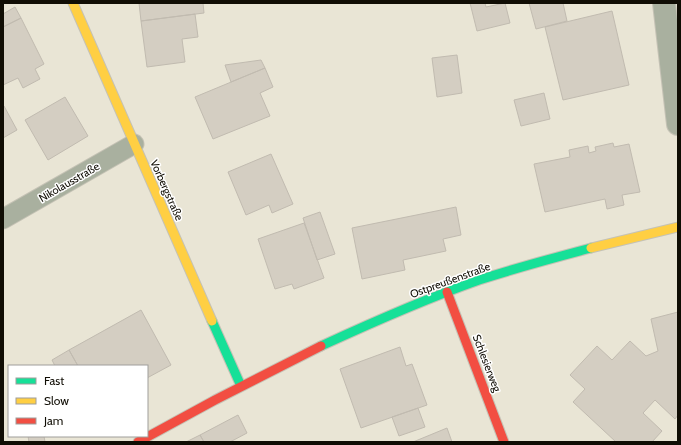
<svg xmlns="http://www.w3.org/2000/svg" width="681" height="445" font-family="Cabin,sans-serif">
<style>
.building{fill:#d4cec2;stroke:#c1bbb0}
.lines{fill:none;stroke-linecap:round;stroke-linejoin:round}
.lane-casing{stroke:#c5c2b5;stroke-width:21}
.street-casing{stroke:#c5c2b5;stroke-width:24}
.fast-casing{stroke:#c5c2b5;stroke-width:11}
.slow-casing{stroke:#c5c2b5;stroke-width:11}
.jam-casing{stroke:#c5c2b5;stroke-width:11}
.lane{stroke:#a9b09f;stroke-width:19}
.street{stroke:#a9b09f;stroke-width:22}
.fast{stroke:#16e098;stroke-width:9}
.slow{stroke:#ffcf43;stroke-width:9}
.jam{stroke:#f24e42;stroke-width:9}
.labels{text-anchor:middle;stroke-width:3;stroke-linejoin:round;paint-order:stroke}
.street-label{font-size:11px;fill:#100d04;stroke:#fff}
</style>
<rect width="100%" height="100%" fill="#e9e5d5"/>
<!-- building -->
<path class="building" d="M 139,3 L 203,3 L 204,13 L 141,21 Z
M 470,3 L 485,3 L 486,7 L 505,3 L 510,23 L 477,31 Z
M 529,3 L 563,3 L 567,21 L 536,29 Z
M 15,7 L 21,18 L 3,27 L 3,14 Z
M 612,11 L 629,85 L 563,100 L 545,27 Z
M 195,14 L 198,37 L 182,39 L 185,62 L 147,67 L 141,21 Z
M 21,18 L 44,64 L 35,69 L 40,79 L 23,88 L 18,78 L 3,85 L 3,27 Z
M 457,55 L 462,93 L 437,97 L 432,58 Z
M 261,60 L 265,68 L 231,82 L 225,65 Z
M 265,68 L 273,87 L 260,93 L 270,116 L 213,139 L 195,97 Z
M 544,93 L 550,119 L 521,126 L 514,100 Z
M 65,97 L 88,136 L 48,160 L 25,120 Z
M 4,106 L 17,130 L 3,138 L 3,107 Z
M 613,143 L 614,147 L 629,144 L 640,192 L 622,195 L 624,205 L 607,209 L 605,199 L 545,212 L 534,164 L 570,157 L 569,150 L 588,146 L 589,153 L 596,151 L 595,147 Z
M 271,154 L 293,204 L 272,213 L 269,205 L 246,215 L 228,172 Z
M 456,207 L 461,235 L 443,239 L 446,251 L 403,260 L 405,270 L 362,279 L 352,228 Z
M 320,212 L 335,254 L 317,260 L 303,218 Z
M 304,223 L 324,278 L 294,289 L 292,284 L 275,289 L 258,239 Z
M 141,310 L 171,365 L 147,378 L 147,366 L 78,366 L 69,350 Z
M 678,312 L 678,415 L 675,419 L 655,400 L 643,413 L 662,431 L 652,442 L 616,442 L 573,402 L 585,389 L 570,375 L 597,346 L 612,360 L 630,341 L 646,356 L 658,351 L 651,319 Z
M 400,347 L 406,366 L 412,364 L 427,405 L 361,428 L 340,369 Z
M 69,350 L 78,366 L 55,366 L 52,360 Z
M 418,408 L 425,427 L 399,436 L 392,417 Z
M 238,415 L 247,433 L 230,442 L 204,442 L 200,435 Z
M 447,428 L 452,442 L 413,442 Z
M 200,435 L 204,442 L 186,442 Z
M 28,436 L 44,436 L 45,442 L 29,442 Z"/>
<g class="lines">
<defs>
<path id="lane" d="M 3,219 L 134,144"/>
<path id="street" d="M 664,3 L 678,124"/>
<path id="fast" d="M 212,321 L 241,386
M 321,346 C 373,322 425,299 479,280 C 516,268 553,258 591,248"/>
<path id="slow" d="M 73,3 L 212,321
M 591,248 L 678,227"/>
<path id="jam" d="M 447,292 L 504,442
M 138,442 L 215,400 L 321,346"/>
</defs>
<!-- lane casing -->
<use href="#lane" class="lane-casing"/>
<!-- street casing -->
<use href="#street" class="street-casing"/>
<!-- fast casing -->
<use href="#fast" class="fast-casing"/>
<!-- slow casing -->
<use href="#slow" class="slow-casing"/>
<!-- jam casing -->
<use href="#jam" class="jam-casing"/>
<!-- lane -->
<use href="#lane" class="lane"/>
<!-- street -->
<use href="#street" class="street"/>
<!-- fast -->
<use href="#fast" class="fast"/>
<!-- slow -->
<use href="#slow" class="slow"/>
<!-- jam -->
<use href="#jam" class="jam"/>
</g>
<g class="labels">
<!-- street labels -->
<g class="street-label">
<text transform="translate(69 182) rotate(-30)" y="4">Nikolausstraße</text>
<text transform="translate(167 190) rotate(66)" y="4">Vorbergstraße</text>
<text transform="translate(450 280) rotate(-20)" y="4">Ostpreußenstraße</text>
<text transform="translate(487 363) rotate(69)" y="4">Schlesierweg</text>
</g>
</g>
<!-- border -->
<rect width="681" height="445" fill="none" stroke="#100d04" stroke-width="8"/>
<!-- legend -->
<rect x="8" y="365" width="140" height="72" fill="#ffffff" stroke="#9f9e9b"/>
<rect x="16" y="378" width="20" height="6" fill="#16e098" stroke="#9f9e9b"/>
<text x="44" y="385" font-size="12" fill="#100d04">Fast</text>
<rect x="16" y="398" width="20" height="6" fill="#ffcf43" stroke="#9f9e9b"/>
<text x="44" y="405" font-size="12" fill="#100d04">Slow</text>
<rect x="16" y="418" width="20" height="6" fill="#f24e42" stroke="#9f9e9b"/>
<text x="44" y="425" font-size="12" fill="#100d04">Jam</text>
</svg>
